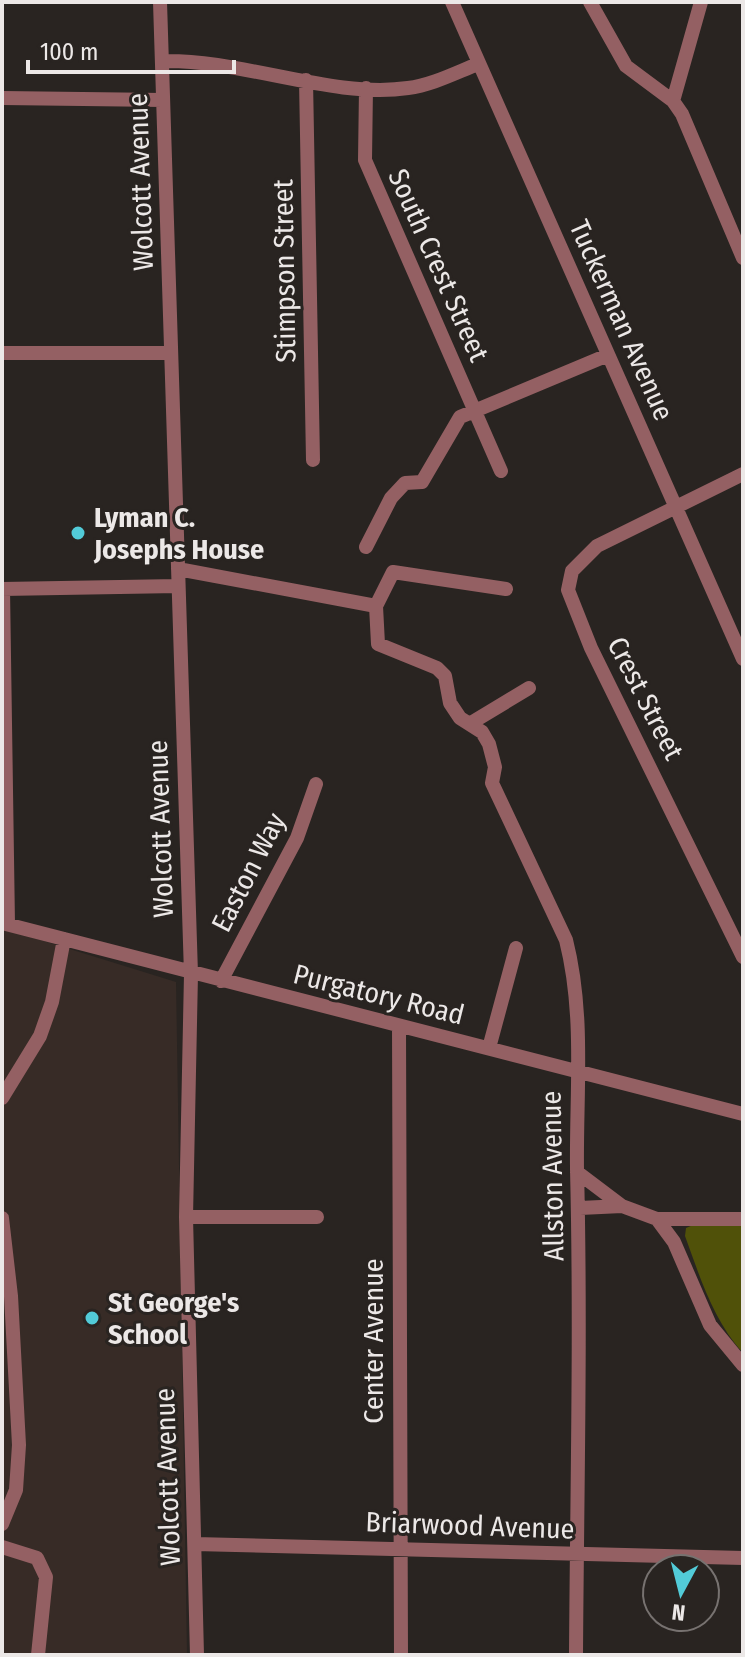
<svg xmlns="http://www.w3.org/2000/svg" width="745" height="1657" font-family="'Fira Sans Condensed',sans-serif">
<style>
.built{fill:#372b26}
.green{fill:#505109}
.lines{fill:none;stroke-linecap:round;stroke-linejoin:round}
.minor{stroke:#946063;stroke-width:14}
.poi-dot{fill:#52cbd8;stroke:#292421;stroke-width:3}
.labels{text-anchor:middle;stroke-width:6;stroke-linejoin:round;paint-order:stroke}
.street-label{font-size:28px;fill:#ece8e7;stroke:#292421}
.poi-label{font-size:28px;font-weight:bold;fill:#ece8e7;stroke:#292421;text-anchor:start}
</style>
<rect width="100%" height="100%" fill="#292421"/>
<!-- built -->
<path class="built" d="M 2,928 L 176,982 L 187,1655 L 2,1655 Z"/>
<!-- green -->
<path class="green" d="M 693,1225 L 743,1226 L 743,1353 C 713,1320 700,1277 685,1236 L 686,1228 Z"/>
<g class="lines">
<!-- minor -->
<path class="minor" d="M 160,2 L 191,974 L 186,1217 L 197,1655
M 452,2 L 743,659
M 590,2 L 626,66 L 673,101 L 682,114 L 743,258
M 162,61 C 241,59 333,99 408,88 C 432,85 455,73 478,64
M 306,80 L 313,460
M 366,88 L 365,160 L 501,471
M 2,98 L 163,100
M 673,101 L 701,2
M 2,353 L 171,353
M 743,474 L 597,546 L 572,571 L 568,590 L 591,648 L 743,957
M 366,547 L 391,498 L 405,483 L 422,482 L 460,417 L 608,355
M 178,569 L 376,606
M 2,589 L 178,586
M 3,589 L 8,924
M 506,589 L 393,572 L 376,606 L 378,644 L 437,668 L 445,676 L 450,703 L 460,718 L 482,732 L 489,744 L 495,767 L 492,783 L 566,940 C 585,1015 576,1093 577,1169 C 581,1331 577,1493 576,1655
M 471,723 L 529,688
M 2,923 L 743,1114
M 221,981 L 297,838 L 316,784
M 399,1026 L 401,1655
M 489,1048 L 516,948
M 2,1098 L 40,1036 L 52,1002 L 64,939
M 577,1172 L 622,1206 L 657,1219 L 743,1219
M 580,1208 L 622,1206
M 186,1217 L 317,1217
M 2,1218 L 11,1296 L 19,1445 L 16,1490 L 2,1524
M 657,1219 L 674,1242 L 710,1325 L 743,1365
M 195,1544 L 743,1558
M 2,1547 L 37,1558 L 46,1577 L 38,1655"/>
</g>
<!-- markers -->
<g class="poi-dot">
<circle cx="78" cy="533" r="8"/>
<circle cx="92" cy="1318" r="8"/>
</g>
<g class="labels">
<!-- street labels -->
<g class="street-label">
<text transform="translate(140 182) rotate(-92)" y="10">Wolcott Avenue</text>
<text transform="translate(439 265) rotate(66)" y="10">South Crest Street</text>
<text transform="translate(284 271) rotate(-91)" y="10">Stimpson Street</text>
<text transform="translate(622 320) rotate(66)" y="10">Tuckerman Avenue</text>
<text transform="translate(646 698) rotate(63)" y="10">Crest Street</text>
<text transform="translate(160 829) rotate(-92)" y="10">Wolcott Avenue</text>
<text transform="translate(248 872) rotate(-63)" y="10">Easton Way</text>
<text transform="translate(379 994) rotate(14)" y="10">Purgatory Road</text>
<text transform="translate(552 1176) rotate(-91)" y="10">Allston Avenue</text>
<text transform="translate(373 1341) rotate(-90)" y="10">Center Avenue</text>
<text transform="translate(167 1477) rotate(-92)" y="10">Wolcott Avenue</text>
<text transform="translate(470 1525) rotate(2)" y="10">Briarwood Avenue</text>
</g>
<!-- poi labels -->
<g class="poi-label">
<text x="94" y="527">Lyman C.<tspan x="94" dy="32">Josephs House</tspan></text>
<text x="108" y="1312">St George's<tspan x="108" dy="32">School</tspan></text>
</g>
</g>
<!-- border -->
<rect width="745" height="1657" fill="none" stroke="#ece8e7" stroke-width="8"/>
<!-- north arrow -->
<g transform="translate(681 1593) rotate(187)"><circle r="38" fill="#292421" stroke="#777270" stroke-width="2"/>
<path d="M0-6L14 30L0 20L-14 30Z" fill="#52cbd8"/>
<text y="-12" font-size="22" font-weight="bold" text-anchor="middle" fill="#ece8e7">N</text>
</g>
<!-- scale -->
<path d="M28 60v12h206v-12" fill="none" stroke="#ece8e7" stroke-width="4"/>
<text x="40" y="60" font-size="24" fill="#ece8e7" stroke="#292421" stroke-width="6" paint-order="stroke">100 m</text>
</svg>
